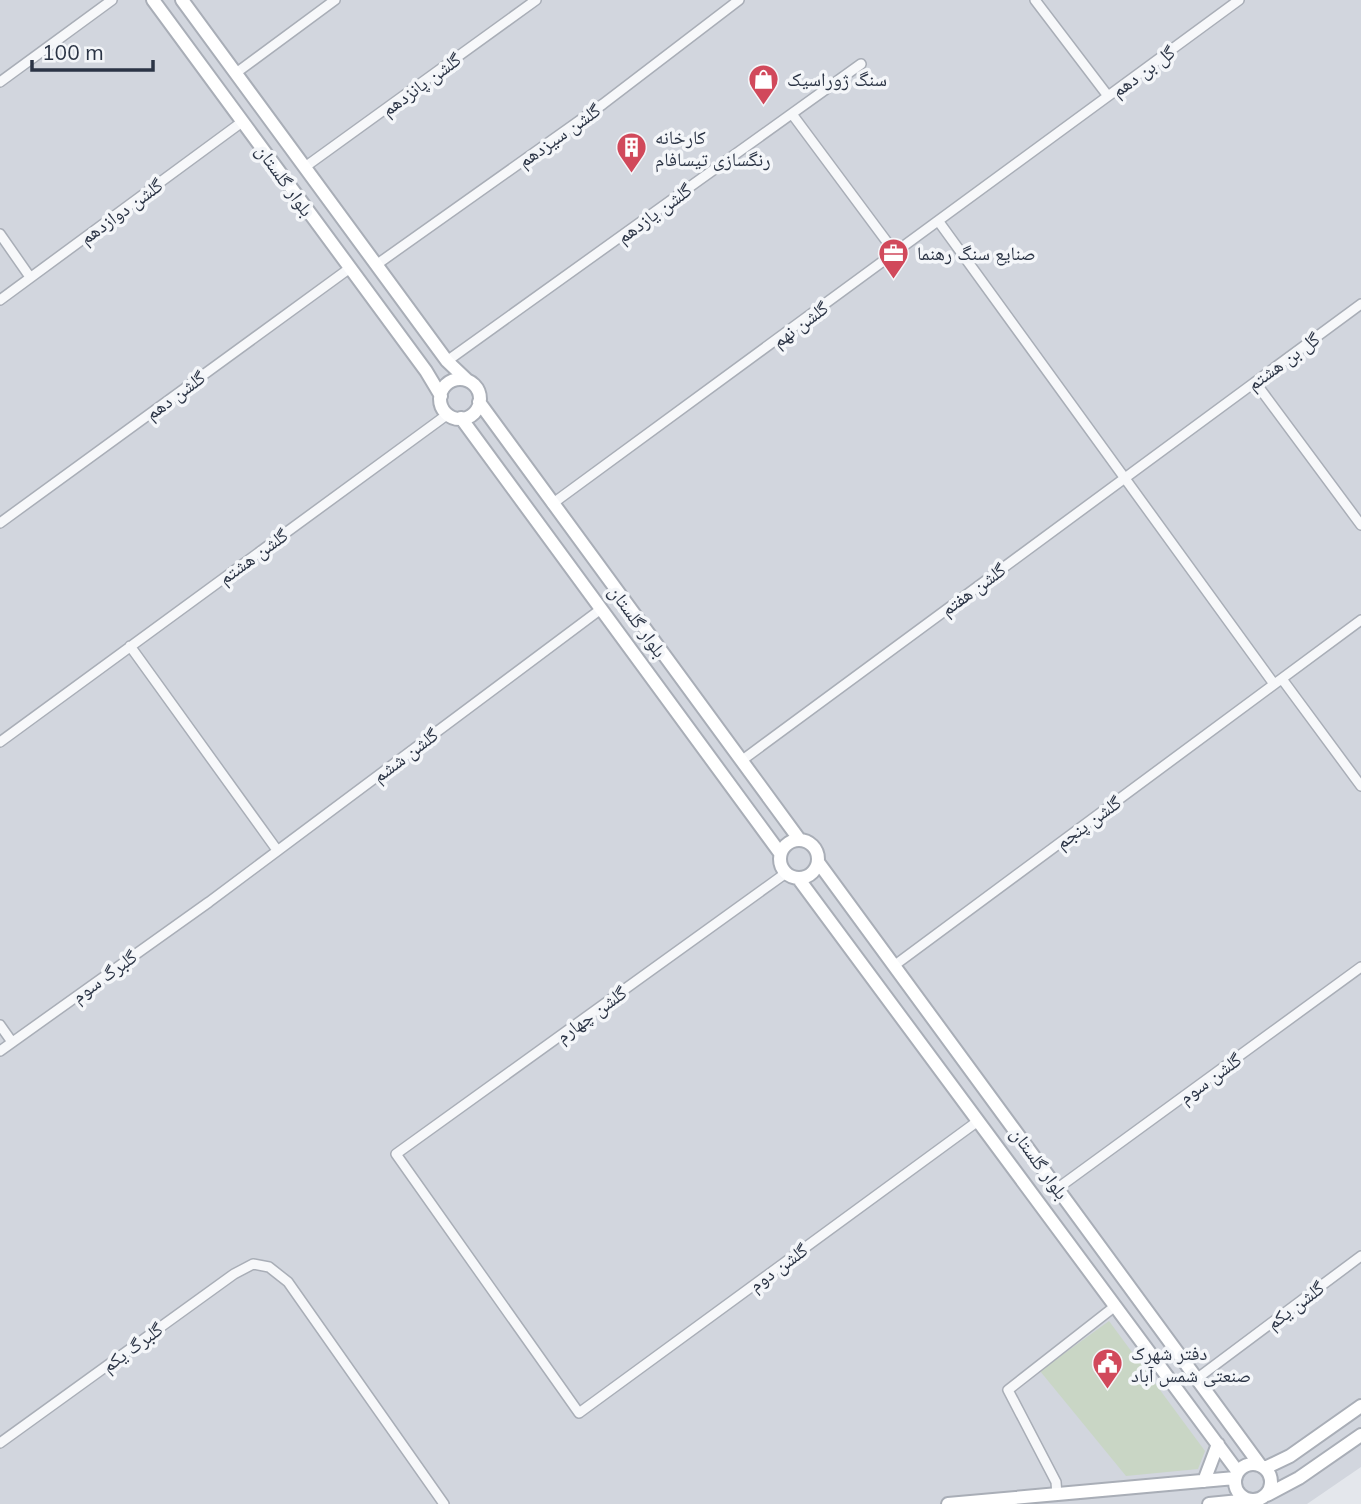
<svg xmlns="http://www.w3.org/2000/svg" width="1361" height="1504" font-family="Mulish,'Noto Naskh Arabic',sans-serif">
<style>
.built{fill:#d2d6de}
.green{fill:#c9d6c5}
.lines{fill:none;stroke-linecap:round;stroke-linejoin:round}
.street-casing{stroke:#a9aeb7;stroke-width:12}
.secondary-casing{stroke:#a9aeb7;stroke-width:16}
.street{stroke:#f7f8fa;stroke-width:9}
.secondary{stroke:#fff;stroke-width:12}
.labels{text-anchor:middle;stroke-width:7;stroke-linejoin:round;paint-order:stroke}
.street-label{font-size:19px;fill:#2b3445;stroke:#f4f6f9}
.poi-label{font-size:19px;fill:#2b3445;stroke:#f4f6f9;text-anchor:start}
</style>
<rect width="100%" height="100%" fill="#e4e7ec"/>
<!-- built -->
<path class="built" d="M 0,0 L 1361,0 L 1361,1467 L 1307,1504 L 0,1504 Z"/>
<!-- green -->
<path class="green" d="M 1109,1321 L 1205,1451 L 1198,1469 L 1126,1476 L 1040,1371 Z"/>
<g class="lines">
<defs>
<path id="street" d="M 1035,0 L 1108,96
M 236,73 L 335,0
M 0,82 L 112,0
M 792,114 L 896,254
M 305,167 L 536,0
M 939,222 L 1274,684
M 0,234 L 30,277
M 376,265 L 603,104 L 739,0
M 0,300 L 242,122
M 447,361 L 861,64
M 1255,382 L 1361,525
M 552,504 L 1239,0
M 0,523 L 350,268
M 130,646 L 277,850
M 1282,679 L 1361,786
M 0,742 L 448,414
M 741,761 L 1361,304
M 786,873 L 396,1154 L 579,1413 L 978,1121
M 895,965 L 1361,620
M 0,1025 L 12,1042
M 0,1051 L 209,902 L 601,609
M 1058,1188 L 1361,967
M 1195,1380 L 1361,1256
M 0,1443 L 234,1274 L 253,1264 L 269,1267 L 288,1282 L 444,1504
M 1057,1495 L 1056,1482 L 1008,1390 L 1114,1307"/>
<path id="secondary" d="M 153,0 L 426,371 L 441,396
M 182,0 L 447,361 L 467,380
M440 399a20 20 0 1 1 40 0a20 20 0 1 1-40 0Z
M 479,402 L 799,839
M 461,418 L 780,853
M780 859a19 19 0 1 1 38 0a19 19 0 1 1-38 0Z
M 818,862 L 1260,1465
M 798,878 L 1238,1472
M1235 1482a18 18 0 1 1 36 0a18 18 0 1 1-36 0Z
M 1265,1468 L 1290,1456 L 1361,1406
M 1204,1481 L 1218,1444
M 1267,1495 L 1299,1478 L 1361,1435
M 948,1504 L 1235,1478
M 1209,1504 L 1250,1500"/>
</defs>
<!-- street casing -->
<use href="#street" class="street-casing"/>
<!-- secondary casing -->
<use href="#secondary" class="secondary-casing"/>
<!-- street -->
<use href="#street" class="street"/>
<!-- secondary -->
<use href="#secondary" class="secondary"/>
</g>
<!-- icons -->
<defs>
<symbol id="shop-pin" viewBox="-11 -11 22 30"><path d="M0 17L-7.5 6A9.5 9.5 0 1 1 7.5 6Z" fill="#d1495b" stroke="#f4f6f9"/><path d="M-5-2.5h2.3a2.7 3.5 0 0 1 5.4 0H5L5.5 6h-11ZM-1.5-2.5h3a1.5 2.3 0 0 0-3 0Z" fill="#fff"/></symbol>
<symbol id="building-pin" viewBox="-11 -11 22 30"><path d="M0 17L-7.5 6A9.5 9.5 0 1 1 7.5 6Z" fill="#d1495b" stroke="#f4f6f9"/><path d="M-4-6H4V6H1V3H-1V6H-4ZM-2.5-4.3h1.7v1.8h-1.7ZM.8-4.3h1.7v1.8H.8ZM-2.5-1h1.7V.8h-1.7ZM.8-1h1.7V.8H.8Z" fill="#fff"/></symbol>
<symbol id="office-pin" viewBox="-11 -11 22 30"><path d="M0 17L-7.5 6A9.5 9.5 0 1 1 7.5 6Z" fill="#d1495b" stroke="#f4f6f9"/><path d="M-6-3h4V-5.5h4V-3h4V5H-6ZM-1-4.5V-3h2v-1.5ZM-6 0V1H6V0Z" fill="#fff"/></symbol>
<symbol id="civic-pin" viewBox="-11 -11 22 30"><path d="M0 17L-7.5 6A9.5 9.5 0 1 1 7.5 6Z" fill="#d1495b" stroke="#f4f6f9"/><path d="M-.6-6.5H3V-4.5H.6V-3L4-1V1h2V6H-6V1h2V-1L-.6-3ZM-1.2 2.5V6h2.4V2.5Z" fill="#fff"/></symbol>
</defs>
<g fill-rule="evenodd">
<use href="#shop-pin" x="746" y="62" width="35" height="47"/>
<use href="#building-pin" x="614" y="130" width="35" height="47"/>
<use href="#office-pin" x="876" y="236" width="35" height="47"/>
<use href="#civic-pin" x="1090" y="1346" width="35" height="47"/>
</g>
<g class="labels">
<!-- street labels -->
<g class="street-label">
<text transform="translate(1143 71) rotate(-36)" y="7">گل بن دهم</text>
<text transform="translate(421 84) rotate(-36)" y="7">گلشن پانزدهم</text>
<text transform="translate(559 135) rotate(-35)" y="7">گلشن سیزدهم</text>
<text transform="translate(285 180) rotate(54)" y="7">بلوار گلستان</text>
<text transform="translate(121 211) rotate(-36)" y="7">گلشن دوازدهم</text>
<text transform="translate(654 213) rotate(-36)" y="7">گلشن یازدهم</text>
<text transform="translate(800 324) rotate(-36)" y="7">گلشن نهم</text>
<text transform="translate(1283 361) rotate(-36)" y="7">گل بن هشتم</text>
<text transform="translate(175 395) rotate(-36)" y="7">گلشن دهم</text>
<text transform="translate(253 556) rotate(-36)" y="7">گلشن هشتم</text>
<text transform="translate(973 589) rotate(-36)" y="7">گلشن هفتم</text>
<text transform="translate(638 621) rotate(54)" y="7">بلوار گلستان</text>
<text transform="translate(405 755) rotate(-37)" y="7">گلشن ششم</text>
<text transform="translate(1088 822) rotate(-36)" y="7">گلشن پنجم</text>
<text transform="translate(104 976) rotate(-36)" y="7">گلبرگ سوم</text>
<text transform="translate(591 1014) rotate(-36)" y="7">گلشن چهارم</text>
<text transform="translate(1210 1078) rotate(-36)" y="7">گلشن سوم</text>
<text transform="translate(1040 1163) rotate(54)" y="7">بلوار گلستان</text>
<text transform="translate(778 1267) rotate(-36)" y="7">گلشن دوم</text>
<text transform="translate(1295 1305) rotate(-37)" y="7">گلشن یکم</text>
<text transform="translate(132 1347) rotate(-36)" y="7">گلبرگ یکم</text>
</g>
<!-- poi labels -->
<g class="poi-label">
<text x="787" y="86">سنگ ژوراسیک</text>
<text x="655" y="144">کارخانه<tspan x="655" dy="22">رنگسازی تیسافام</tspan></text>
<text x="917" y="260">صنایع سنگ رهنما</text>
<text x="1131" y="1360">دفتر شهرک<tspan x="1131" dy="22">صنعتی شمس آباد</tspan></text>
</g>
</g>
<!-- scale -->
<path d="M32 60v10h121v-10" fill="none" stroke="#2b3445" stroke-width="3.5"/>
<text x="42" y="60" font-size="21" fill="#2b3445" stroke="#f4f6f9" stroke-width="5" paint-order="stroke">100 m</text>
</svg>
